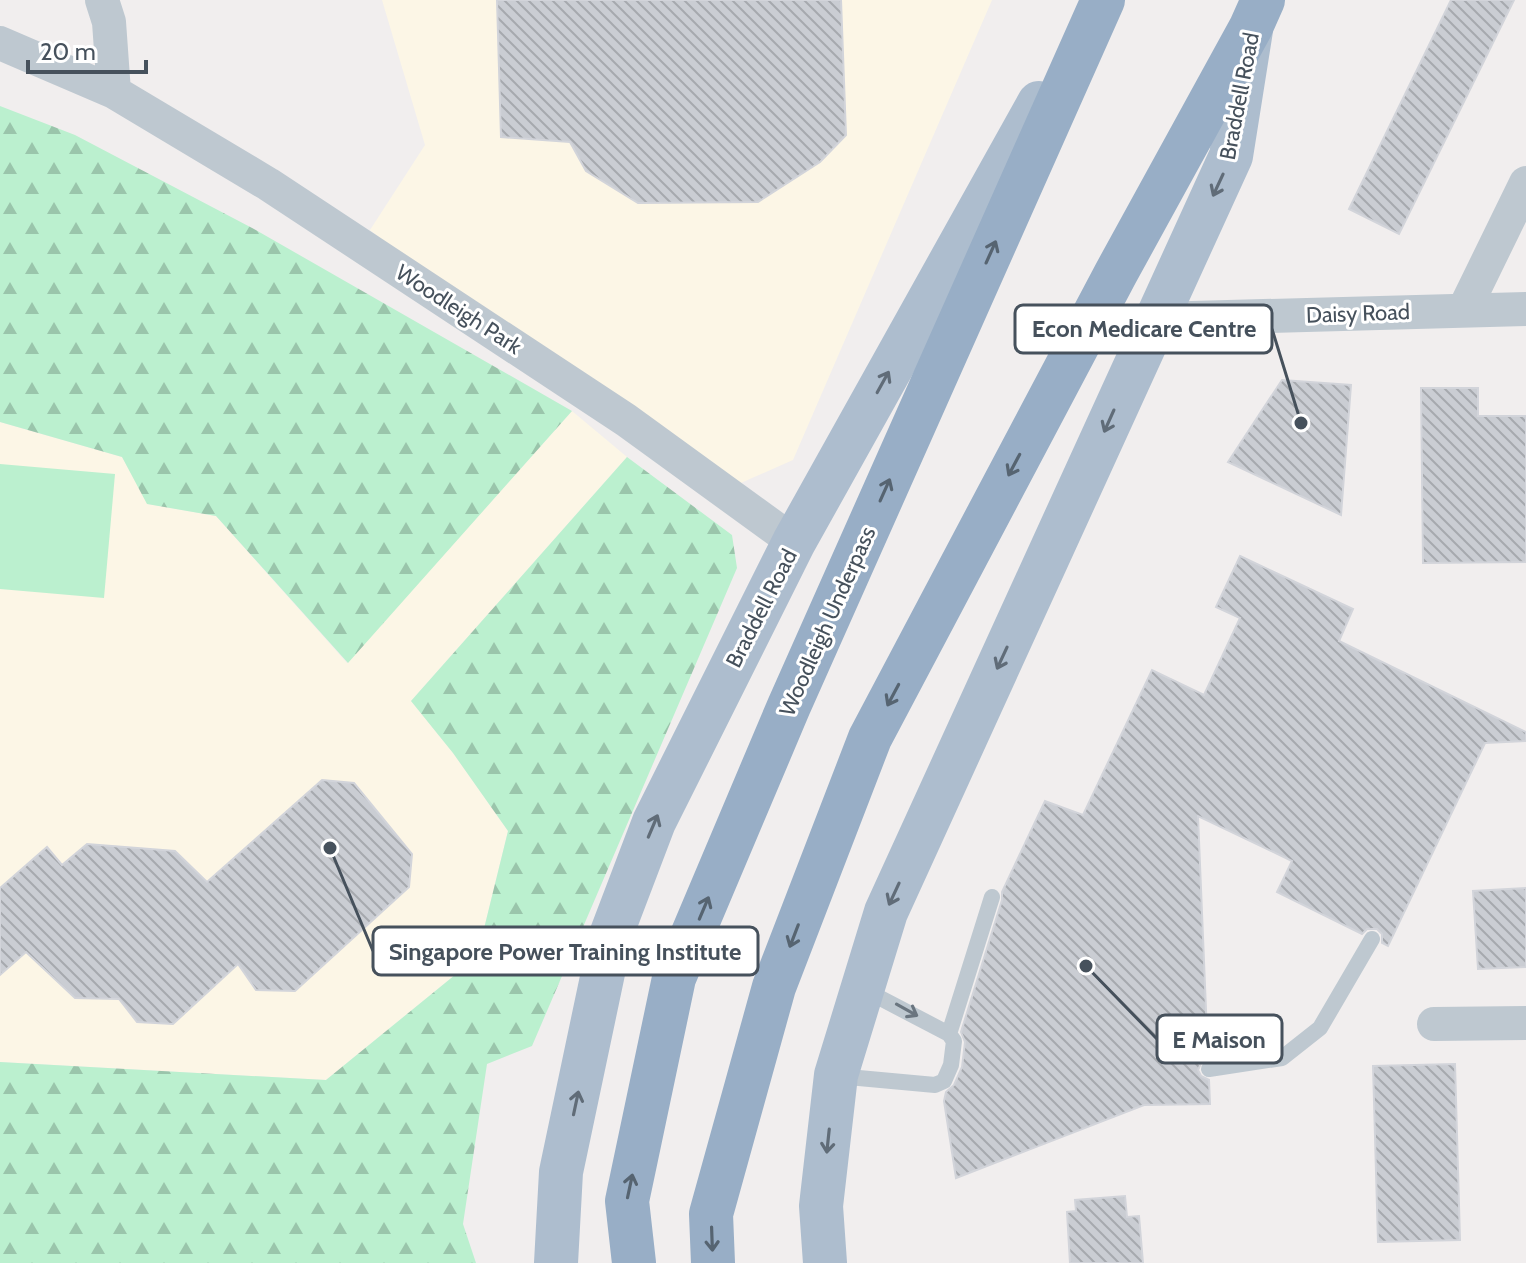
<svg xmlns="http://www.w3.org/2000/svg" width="1526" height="1263" font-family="Cabin,sans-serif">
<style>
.commercial{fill:#fcf6e6}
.forest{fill:url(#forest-firs)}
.green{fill:#bbf0cf}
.building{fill:url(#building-back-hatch);stroke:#d2d4da;stroke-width:2}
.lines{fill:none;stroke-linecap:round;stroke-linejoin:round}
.service{stroke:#bec8d0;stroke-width:16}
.minor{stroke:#bec8d0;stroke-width:34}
.primary{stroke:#adbdce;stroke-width:44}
.trunk{stroke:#98aec6;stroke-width:44}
.oneway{stroke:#606c78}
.oneway2{stroke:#566471}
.oneway3{stroke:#6a757f}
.labels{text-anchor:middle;stroke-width:6;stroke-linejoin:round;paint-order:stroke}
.street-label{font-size:22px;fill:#46515c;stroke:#fff}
.leader{fill:none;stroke:#46515c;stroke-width:3}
.callout-dot{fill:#46515c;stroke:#fff;stroke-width:3}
.callout{fill:#fff;stroke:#46515c;stroke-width:3}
.callout-label{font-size:24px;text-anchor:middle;font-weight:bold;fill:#46515c}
</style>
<defs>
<pattern id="forest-firs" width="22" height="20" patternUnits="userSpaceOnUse" patternTransform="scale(2)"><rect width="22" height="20" fill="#bbf0cf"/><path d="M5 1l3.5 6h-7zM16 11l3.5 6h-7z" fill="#9ac5ab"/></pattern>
<pattern id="building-back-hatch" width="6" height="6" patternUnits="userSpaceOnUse" patternTransform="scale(2)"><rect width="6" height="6" fill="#cacdd3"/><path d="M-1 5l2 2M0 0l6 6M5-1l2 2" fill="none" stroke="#a6a9ae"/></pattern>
</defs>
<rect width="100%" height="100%" fill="#f1eeee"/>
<!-- commercial -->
<path class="commercial" d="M 382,0 L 992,0 L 793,460 L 734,486 L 455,296 L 370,230 L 425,145 Z
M 572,411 L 627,457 L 411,701 L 453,753 L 508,831 L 477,957 L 326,1080 L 0,1062 L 0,422 L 122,457 L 148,504 L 216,516 L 347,663 Z"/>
<!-- forest -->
<path class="forest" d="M 0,106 L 75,135 L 254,229 L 572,411 L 348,663 L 216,516 L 147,504 L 122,457 L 0,422 Z
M 627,457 L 732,535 L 737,568 L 532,1046 L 487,1064 L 463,1224 L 476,1263 L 0,1263 L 0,1062 L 326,1080 L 477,957 L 508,831 L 453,753 L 411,701 Z"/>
<!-- green -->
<path class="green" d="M 0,464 L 115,474 L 104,598 L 0,589 Z"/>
<!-- building -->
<path class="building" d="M 497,0 L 841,0 L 846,135 L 820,162 L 758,202 L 638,203 L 586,171 L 570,142 L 501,137 Z
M 1451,0 L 1514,0 L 1399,234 L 1349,209 Z
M 1282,380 L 1351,385 L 1341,515 L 1228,462 Z
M 1421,388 L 1478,388 L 1478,416 L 1526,416 L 1526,562 L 1423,563 Z
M 1240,556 L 1353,609 L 1339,641 L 1526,732 L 1526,741 L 1485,743 L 1388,946 L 1382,943 L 1382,934 L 1377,929 L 1367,929 L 1362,934 L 1277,892 L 1292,861 L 1198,816 L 1208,1058 L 1202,1061 L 1198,1070 L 1201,1076 L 1209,1080 L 1210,1104 L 1144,1105 L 956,1178 L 944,1101 L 946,1092 L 954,1085 L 962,1067 L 965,1042 L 961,1032 L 1002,900 L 1002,892 L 1045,801 L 1083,815 L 1152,670 L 1204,695 L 1240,618 L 1216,607 Z
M 322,780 L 354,783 L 412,854 L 409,887 L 295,991 L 256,990 L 238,964 L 173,1024 L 137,1022 L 119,999 L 75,998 L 26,952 L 0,975 L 0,888 L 47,847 L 62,865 L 87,844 L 175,851 L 207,882 Z
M 1526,888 L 1526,967 L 1478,969 L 1473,891 Z
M 1455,1064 L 1460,1240 L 1378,1242 L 1373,1066 Z
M 1125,1196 L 1127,1217 L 1139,1216 L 1143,1263 L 1070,1263 L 1067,1212 L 1076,1211 L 1075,1200 Z"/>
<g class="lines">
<!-- service -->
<path class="service" d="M 949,1034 L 992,897
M 1209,1069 L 1282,1058 L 1320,1028 L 1372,939
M 837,1076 L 935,1085 L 944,1081 L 951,1065 L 954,1041 L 949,1034 L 863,989"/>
<!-- minor -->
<path class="minor" d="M 102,0 L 109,22 L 114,92
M 0,43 L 114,92 L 268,184 L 626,420 L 794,542
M 1464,310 L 1526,183
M 1156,319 L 1526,309
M 1434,1024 L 1526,1023"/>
<!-- primary -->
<path class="primary" d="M 556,1263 L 561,1172 L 611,935 L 654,822 L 794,542 L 1039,103
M 825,1263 L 821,1206 L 836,1075 L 886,912 L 1231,156 L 1251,30"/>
<!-- trunk -->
<path class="trunk" d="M 634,1263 L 627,1201 L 674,978 L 789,706 L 1103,0
M 713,1263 L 711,1214 L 774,987 L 870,738 L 1116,273 L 1251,27 L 1263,0"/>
</g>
<!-- one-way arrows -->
<defs><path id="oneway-shaft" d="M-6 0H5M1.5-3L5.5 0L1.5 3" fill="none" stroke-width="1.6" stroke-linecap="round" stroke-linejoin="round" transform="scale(2)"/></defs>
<g class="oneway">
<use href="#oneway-shaft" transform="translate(1218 185) rotate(115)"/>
<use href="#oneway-shaft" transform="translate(883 382) rotate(-61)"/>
<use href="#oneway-shaft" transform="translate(1109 421) rotate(114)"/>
<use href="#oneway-shaft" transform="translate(1002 658) rotate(115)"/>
<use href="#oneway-shaft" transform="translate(653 826) rotate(-67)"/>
<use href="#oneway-shaft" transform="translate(894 894) rotate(115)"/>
<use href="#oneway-shaft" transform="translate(576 1103) rotate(-78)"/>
<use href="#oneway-shaft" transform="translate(828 1141) rotate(96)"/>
</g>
<g class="oneway2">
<use href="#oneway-shaft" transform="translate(991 252) rotate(-66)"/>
<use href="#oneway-shaft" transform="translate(1014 465) rotate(118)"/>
<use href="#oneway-shaft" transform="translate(885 490) rotate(-66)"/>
<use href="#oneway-shaft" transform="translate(893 695) rotate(118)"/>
<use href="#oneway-shaft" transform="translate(704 908) rotate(-67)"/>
<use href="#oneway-shaft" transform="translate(794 936) rotate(111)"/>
<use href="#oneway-shaft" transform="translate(630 1186) rotate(-78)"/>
<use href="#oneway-shaft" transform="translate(712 1239) rotate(88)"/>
</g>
<use class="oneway3" href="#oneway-shaft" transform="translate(907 1010) rotate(29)"/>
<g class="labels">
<!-- street labels -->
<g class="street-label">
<text transform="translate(1239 96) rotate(-79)" y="8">Braddell Road</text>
<text transform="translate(459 309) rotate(33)" y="8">Woodleigh Park</text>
<text transform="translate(1358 313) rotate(-2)" y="8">Daisy Road</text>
<text transform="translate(761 608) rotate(-63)" y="8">Braddell Road</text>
<text transform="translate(827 621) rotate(-66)" y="8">Woodleigh Underpass</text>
</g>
</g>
<!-- callouts -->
<path class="leader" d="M1301 423L1272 329M330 848L373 951M1086 966L1157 1039"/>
<g class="callout-dot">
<circle cx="1301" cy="423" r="8"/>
<circle cx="330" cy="848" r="8"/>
<circle cx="1086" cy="966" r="8"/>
</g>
<g class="callout">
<rect x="1015" y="305" width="257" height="48" rx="8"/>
<rect x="373" y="927" width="385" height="48" rx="8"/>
<rect x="1157" y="1015" width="125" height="48" rx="8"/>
</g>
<g class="callout-label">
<text x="1144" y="337">Econ Medicare Centre</text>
<text x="565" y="960">Singapore Power Training Institute</text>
<text x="1219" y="1048">E Maison</text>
</g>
<!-- scale -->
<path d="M28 60v12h118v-12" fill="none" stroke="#46515c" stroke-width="4"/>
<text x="40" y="60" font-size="24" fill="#46515c" stroke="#ffffff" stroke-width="6" paint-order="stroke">20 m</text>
</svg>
